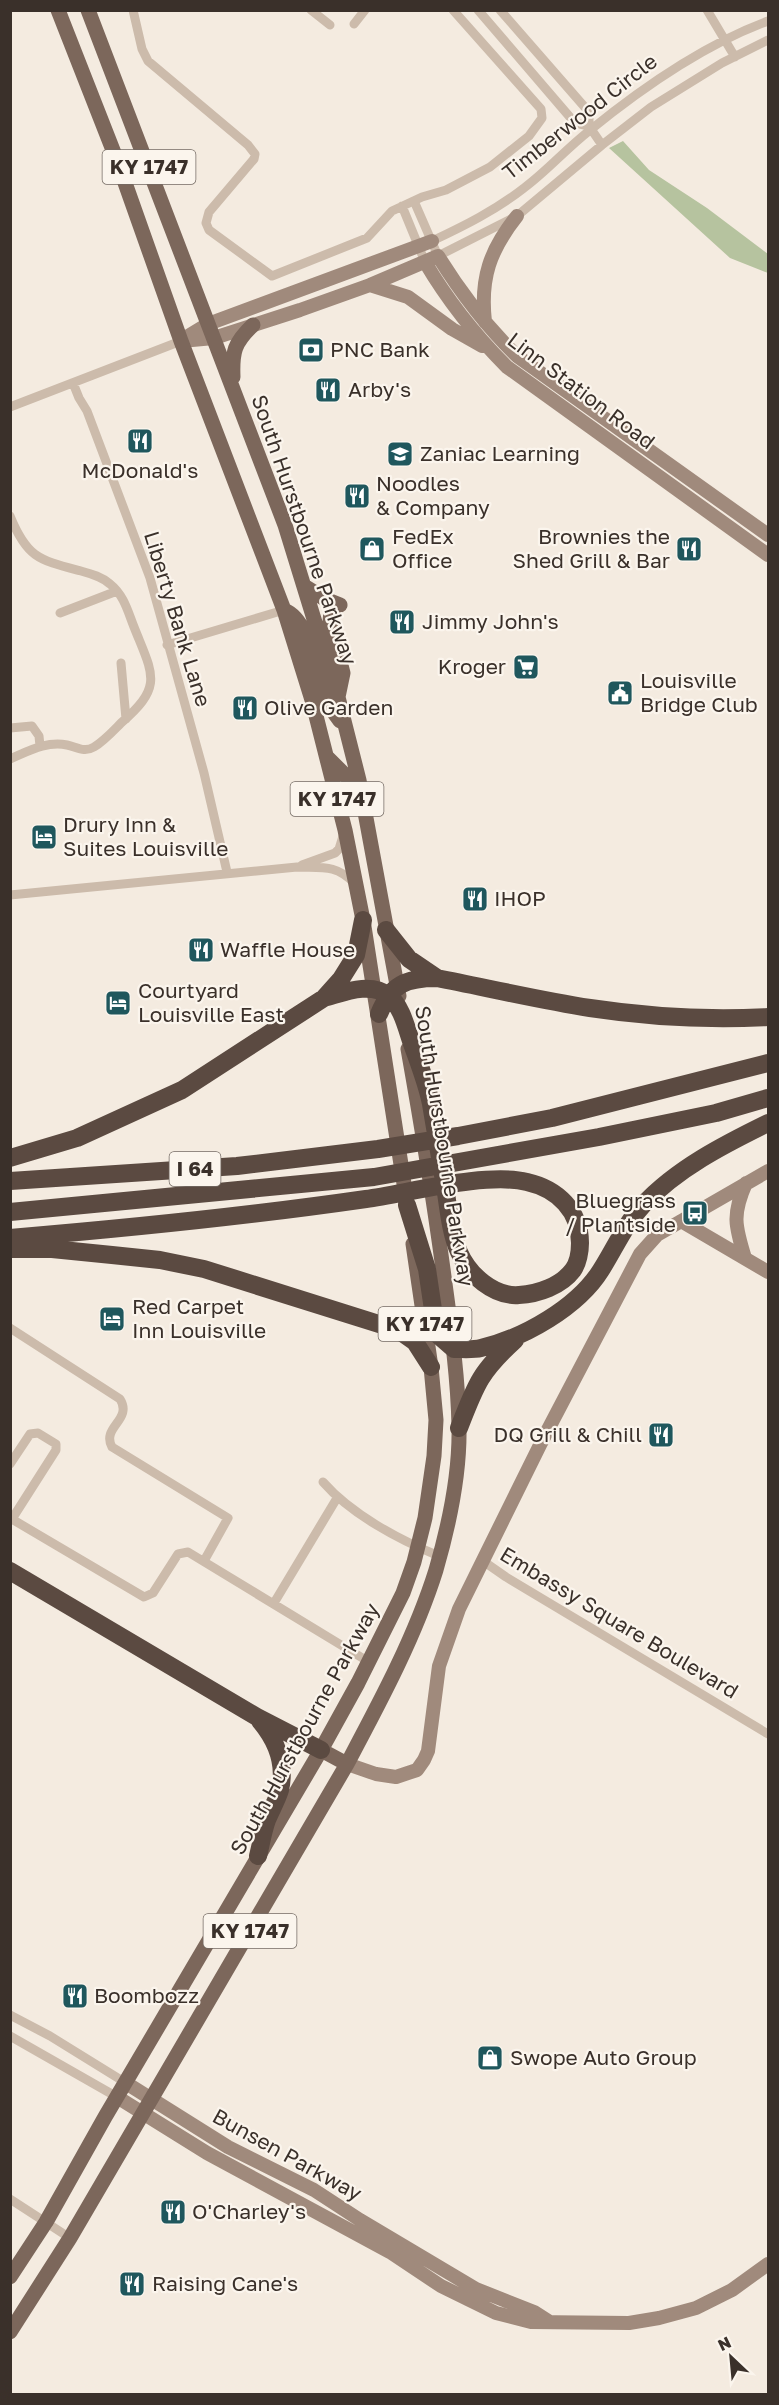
<svg xmlns="http://www.w3.org/2000/svg" width="779" height="2405" font-family="'Golos Text',sans-serif">
<style>
.green{fill:#b6c39f}
.lines{fill:none;stroke-linecap:round;stroke-linejoin:round}
.street{stroke:#ccbbab;stroke-width:9}
.secondary{stroke:#a08a7c;stroke-width:14}
.primary{stroke:#7c675b;stroke-width:15}
.highway{stroke:#5b4a41;stroke-width:18}
.labels{text-anchor:middle;stroke-width:4.5;stroke-linejoin:round;paint-order:stroke}
.shield{fill:#fbf5ed;stroke:#746b64;stroke-width:1.5}
.shield-label{font-size:20px;font-weight:bold;fill:#3a302a}
.street-label{font-size:21px;fill:#3a302a;stroke:#fbf5ed}
.poi-label{font-size:21px;fill:#3a302a;stroke:#fbf5ed;text-anchor:start}
</style>
<rect width="100%" height="100%" fill="#f4ebe0"/>
<!-- green -->
<path class="green" d="M 623,141 L 649,170 L 707,208 L 768,254 L 768,273 L 730,258 L 609,148 Z"/>
<g class="lines">
<!-- street -->
<path class="street" d="M 133,10 L 142,49 L 148,61 L 248,145 L 255,154 L 254,159 L 209,212 L 206,223 L 209,230 L 272,276 L 367,238 L 392,211 L 422,197 L 446,190 L 490,167 L 529,136 L 542,118 L 541,109 L 453,10
M 311,10 L 330,25
M 478,10 L 575,123 L 589,126
M 500,10 L 589,112 L 589,126 L 602,145
M 707,10 L 735,57
M 354,24 L 365,10
M 414,201 L 438,256 L 517,216 L 602,145 L 651,107 L 722,63 L 768,40
M 402,206 L 425,262
M 432,241 C 464,226 496,210 524,188 C 547,171 566,149 589,131 C 643,87 703,45 768,21
M 73,383 L 79,398 L 87,411 L 150,578 L 204,773 L 227,872
M 10,407 L 181,341
M 10,516 C 27,558 39,560 81,571 C 92,574 102,577 110,584 C 124,595 128,612 134,627 C 153,675 164,686 121,723 C 113,731 104,741 94,747 C 84,753 77,747 67,745 C 46,741 29,751 10,759
M 60,613 L 117,591
M 167,645 L 284,610
M 121,663 L 126,719
M 10,728 L 32,726 L 39,736 L 40,746
M 302,865 L 335,853 L 339,849 L 343,836
M 10,895 L 297,867 C 321,868 336,864 354,883
M 10,1328 L 120,1399 C 133,1420 101,1427 112,1447 L 228,1518 L 204,1561
M 10,1464 L 30,1434 L 38,1433 L 56,1444 L 56,1450 L 12,1519
M 323,1482 C 351,1514 399,1540 439,1556
M 10,1518 L 144,1597 L 153,1593 L 178,1554 L 188,1552 L 369,1662
M 483,1561 L 506,1577 L 768,1734
M 274,1603 L 337,1498
M 10,2015 L 50,2036 L 126,2083
M 10,2036 L 117,2097
M 10,2199 L 70,2238"/>
<!-- secondary -->
<path class="secondary" d="M 425,262 C 448,301 475,335 507,367 L 768,555
M 370,285 L 408,297 L 452,329 L 482,346
M 485,322 C 480,278 490,250 517,216
M 185,338 L 208,324 L 432,241
M 181,341 L 214,338 L 300,310 L 370,285 L 438,256 C 461,293 485,325 517,356 L 768,535
M 681,1221 L 768,1272
M 745,1258 C 735,1226 732,1214 746,1183
M 347,1764 L 376,1774 L 396,1777 L 417,1770 L 424,1760 L 428,1751 L 439,1666 L 459,1609 L 541,1443 L 640,1254 L 657,1235 L 768,1171
M 126,2083 L 228,2147 L 314,2190 L 360,2220 L 476,2289 L 534,2312 L 548,2321
M 117,2097 L 207,2153 L 390,2252 L 441,2286 L 496,2313 L 531,2322 L 629,2323 L 659,2318 L 696,2308 L 732,2290 L 768,2264"/>
<!-- primary -->
<path class="primary" d="M 58,10 L 118,163 L 181,341 L 284,610 L 312,700 L 345,830 L 363,920 L 407,1203
M 88,10 L 285,525 L 338,697 L 359,780 L 399,996
M 233,377 C 232,352 234,343 253,325
M 304,586 L 325,599 L 340,605
M 284,610 C 312,621 314,676 327,701 C 330,708 335,714 340,721
M 338,697 L 343,673 L 330,622 L 331,610 L 340,605
M 328,758 L 351,781 L 359,780
M 321,1750 L 347,1764
M 10,2277 L 46,2222 L 105,2117 L 321,1750 L 358,1683 L 403,1593 L 414,1562 L 425,1518 L 434,1456 L 436,1420 L 431,1367 L 413,1244
M 10,2332 L 70,2238 L 347,1764 C 380,1702 415,1637 436,1570 C 449,1525 460,1474 459,1427 C 458,1374 450,1321 443,1269 C 433,1195 421,1122 408,1049"/>
<!-- highway -->
<path class="highway" d="M 386,930 L 409,959 L 437,978
M 379,1014 C 391,984 406,978 437,978 C 488,988 539,1000 590,1008 C 649,1017 709,1020 768,1017
M 10,1158 L 77,1138 L 182,1090 L 324,998 L 341,979 L 356,955 L 363,920
M 10,1181 L 237,1166 L 378,1149 L 458,1136 L 552,1118 L 768,1063
M 407,1205 L 427,1269 L 435,1323 L 439,1336 L 454,1349 C 463,1349 473,1350 481,1348 C 524,1338 578,1307 601,1270 C 615,1248 625,1224 643,1205 C 676,1169 725,1144 768,1123
M 10,1212 L 374,1177 L 599,1137 L 716,1113 L 768,1098
M 10,1238 C 130,1228 248,1216 366,1199 C 409,1193 486,1172 527,1182 C 558,1189 580,1211 580,1243 C 580,1251 578,1263 573,1270 C 561,1286 538,1294 519,1295 C 494,1297 469,1275 459,1252 C 451,1234 449,1213 446,1193 C 441,1163 436,1134 431,1104 C 427,1083 418,1061 411,1041 C 406,1026 401,1006 389,996 C 370,981 343,993 324,998
M 10,1249 L 52,1249 L 112,1255 L 160,1260 L 204,1269 L 398,1330 L 415,1342 L 431,1367
M 459,1428 C 476,1384 480,1372 515,1340
M 10,1571 L 257,1717 L 321,1750
M 258,1856 C 261,1844 263,1831 267,1820 C 271,1810 277,1800 280,1790 C 286,1764 276,1740 260,1721"/>
</g>
<!-- icons -->
<defs>
<symbol id="bank-square" viewBox="-11 -11 22 22"><rect x="-9" y="-9" width="18" height="18" rx="4" fill="#1f575d" stroke="#fbf5ed"/><path d="M-6-4H6V4H-6ZM0-2.3a2.3 2.3 0 1 0 0 4.6a2.3 2.3 0 1 0 0-4.6Z" fill="#fff"/></symbol>
<symbol id="restaurant-square" viewBox="-11 -11 22 22"><rect x="-9" y="-9" width="18" height="18" rx="4" fill="#1f575d" stroke="#fbf5ed"/><path d="M-5-6h1v4h1v-4h1v4h1v-4h1v5L-1.5 .5V6h-2V.5L-5-1ZM5-6V6H3V1.5H1.5Q1.5-4 5-6Z" fill="#fff"/></symbol>
<symbol id="school-square" viewBox="-11 -11 22 22"><rect x="-9" y="-9" width="18" height="18" rx="4" fill="#1f575d" stroke="#fbf5ed"/><path d="M0-5L7-2L0 1L-7-2ZM-4 1L0 2.5L4 1V4Q0 6-4 4Z" fill="#fff"/></symbol>
<symbol id="shop-square" viewBox="-11 -11 22 22"><rect x="-9" y="-9" width="18" height="18" rx="4" fill="#1f575d" stroke="#fbf5ed"/><path d="M-5-2.5h2.3a2.7 3.5 0 0 1 5.4 0H5L5.5 6h-11ZM-1.5-2.5h3a1.5 2.3 0 0 0-3 0Z" fill="#fff"/></symbol>
<symbol id="supermarket-square" viewBox="-11 -11 22 22"><rect x="-9" y="-9" width="18" height="18" rx="4" fill="#1f575d" stroke="#fbf5ed"/><path d="M-6-5.5h2.5l.6 2H6L4.5 2H-2.5L-4.4-4H-6ZM-1.5 3.2a1.3 1.3 0 1 0 .1 0ZM3 3.2a1.3 1.3 0 1 0 .1 0Z" fill="#fff"/></symbol>
<symbol id="civic-square" viewBox="-11 -11 22 22"><rect x="-9" y="-9" width="18" height="18" rx="4" fill="#1f575d" stroke="#fbf5ed"/><path d="M-.6-6.5H3V-4.5H.6V-3L4-1V1h2V6H-6V1h2V-1L-.6-3ZM-1.2 2.5V6h2.4V2.5Z" fill="#fff"/></symbol>
<symbol id="hotel-square" viewBox="-11 -11 22 22"><rect x="-9" y="-9" width="18" height="18" rx="4" fill="#1f575d" stroke="#fbf5ed"/><path d="M-6-4.5h1.5V1H6V5H4.5V3h-9V5H-6ZM-4 0a1.8 1.8 0 1 1 3.6 0ZM.5 0V-2.5h3Q6-2.5 6 0Z" fill="#fff"/></symbol>
<symbol id="bus-square" viewBox="-11 -11 22 22"><rect x="-9" y="-9" width="18" height="18" rx="4" fill="#1f575d" stroke="#fbf5ed"/><path d="M-5-6H5V4H4V6H2V4H-2V6H-4V4H-5ZM-3.5-4V0h7V-4ZM-3.5 1.2v1.5H-2V1.2ZM2 1.2v1.5H3.5V1.2Z" fill="#fff"/></symbol>
</defs>
<g fill-rule="evenodd">
<use href="#bank-square" x="296" y="335" width="30" height="30"/>
<use href="#restaurant-square" x="313" y="375" width="30" height="30"/>
<use href="#restaurant-square" x="125" y="426" width="30" height="30"/>
<use href="#school-square" x="385" y="439" width="30" height="30"/>
<use href="#restaurant-square" x="342" y="481" width="30" height="30"/>
<use href="#shop-square" x="357" y="534" width="30" height="30"/>
<use href="#restaurant-square" x="674" y="534" width="30" height="30"/>
<use href="#restaurant-square" x="387" y="607" width="30" height="30"/>
<use href="#supermarket-square" x="511" y="652" width="30" height="30"/>
<use href="#civic-square" x="605" y="678" width="30" height="30"/>
<use href="#restaurant-square" x="230" y="693" width="30" height="30"/>
<use href="#hotel-square" x="29" y="822" width="30" height="30"/>
<use href="#restaurant-square" x="460" y="884" width="30" height="30"/>
<use href="#restaurant-square" x="186" y="935" width="30" height="30"/>
<use href="#hotel-square" x="103" y="988" width="30" height="30"/>
<use href="#bus-square" x="680" y="1198" width="30" height="30"/>
<use href="#hotel-square" x="97" y="1304" width="30" height="30"/>
<use href="#restaurant-square" x="646" y="1420" width="30" height="30"/>
<use href="#restaurant-square" x="60" y="1981" width="30" height="30"/>
<use href="#shop-square" x="475" y="2043" width="30" height="30"/>
<use href="#restaurant-square" x="158" y="2197" width="30" height="30"/>
<use href="#restaurant-square" x="117" y="2269" width="30" height="30"/>
</g>
<g class="labels">
<!-- shield labels -->
<g class="shield">
<rect x="102.5" y="150" width="93" height="34" rx="4.5"/>
<rect x="290.5" y="782" width="93" height="34" rx="4.5"/>
<rect x="169.5" y="1152" width="51" height="34" rx="4.5"/>
<rect x="378.5" y="1307" width="93" height="34" rx="4.5"/>
<rect x="203.5" y="1914" width="93" height="34" rx="4.5"/>
</g>
<g class="shield-label">
<text x="149" y="174">KY 1747</text>
<text x="337" y="806">KY 1747</text>
<text x="195" y="1176">I 64</text>
<text x="425" y="1331">KY 1747</text>
<text x="250" y="1938">KY 1747</text>
</g>
<!-- street labels -->
<g class="street-label">
<text transform="translate(580 117) rotate(-38)" y="7">Timberwood Circle</text>
<text transform="translate(581 391) rotate(37)" y="7">Linn Station Road</text>
<text transform="translate(304 530) rotate(71)" y="7">South Hurstbourne Parkway</text>
<text transform="translate(177 619) rotate(73)" y="7">Liberty Bank Lane</text>
<text transform="translate(444 1146) rotate(81)" y="7">South Hurstbourne Parkway</text>
<text transform="translate(619 1623) rotate(31)" y="7">Embassy Square Boulevard</text>
<text transform="translate(305 1729) rotate(-61)" y="7">South Hurstbourne Parkway</text>
<text transform="translate(287 2155) rotate(29)" y="7">Bunsen Parkway</text>
</g>
<!-- poi labels -->
<g class="poi-label">
<text x="330" y="357">PNC Bank</text>
<text x="348" y="397">Arby's</text>
<text x="420" y="461">Zaniac Learning</text>
<text x="140" y="478" text-anchor="middle">McDonald's</text>
<text x="376" y="491">Noodles<tspan x="376" dy="24">&amp; Company</tspan></text>
<text x="392" y="544">FedEx<tspan x="392" dy="24">Office</tspan></text>
<text x="670" y="544" text-anchor="end">Brownies the<tspan x="670" dy="24">Shed Grill &amp; Bar</tspan></text>
<text x="422" y="629">Jimmy John's</text>
<text x="506" y="674" text-anchor="end">Kroger</text>
<text x="640" y="688">Louisville<tspan x="640" dy="24">Bridge Club</tspan></text>
<text x="264" y="715">Olive Garden</text>
<text x="63" y="832">Drury Inn &amp;<tspan x="63" dy="24">Suites Louisville</tspan></text>
<text x="494" y="906">IHOP</text>
<text x="220" y="957">Waffle House</text>
<text x="138" y="998">Courtyard<tspan x="138" dy="24">Louisville East</tspan></text>
<text x="676" y="1208" text-anchor="end">Bluegrass<tspan x="676" dy="24">/ Plantside</tspan></text>
<text x="132" y="1314">Red Carpet<tspan x="132" dy="24">Inn Louisville</tspan></text>
<text x="642" y="1442" text-anchor="end">DQ Grill &amp; Chill</text>
<text x="94" y="2003">Boombozz</text>
<text x="510" y="2065">Swope Auto Group</text>
<text x="192" y="2219">O'Charley's</text>
<text x="152" y="2291">Raising Cane's</text>
</g>
</g>
<!-- border -->
<rect width="779" height="2405" fill="none" stroke="#3a302a" stroke-width="24"/>
<!-- north arrow -->
<g transform="translate(731 2357) rotate(334)" stroke="#fbf5ed" stroke-width="4.5" paint-order="stroke">
<path d="M0-4.5L10 22L0 15L-10 22Z" fill="#3a302a"/>
<text y="-9" font-size="16" font-weight="bold" text-anchor="middle" fill="#3a302a">N</text>
</g>
</svg>
